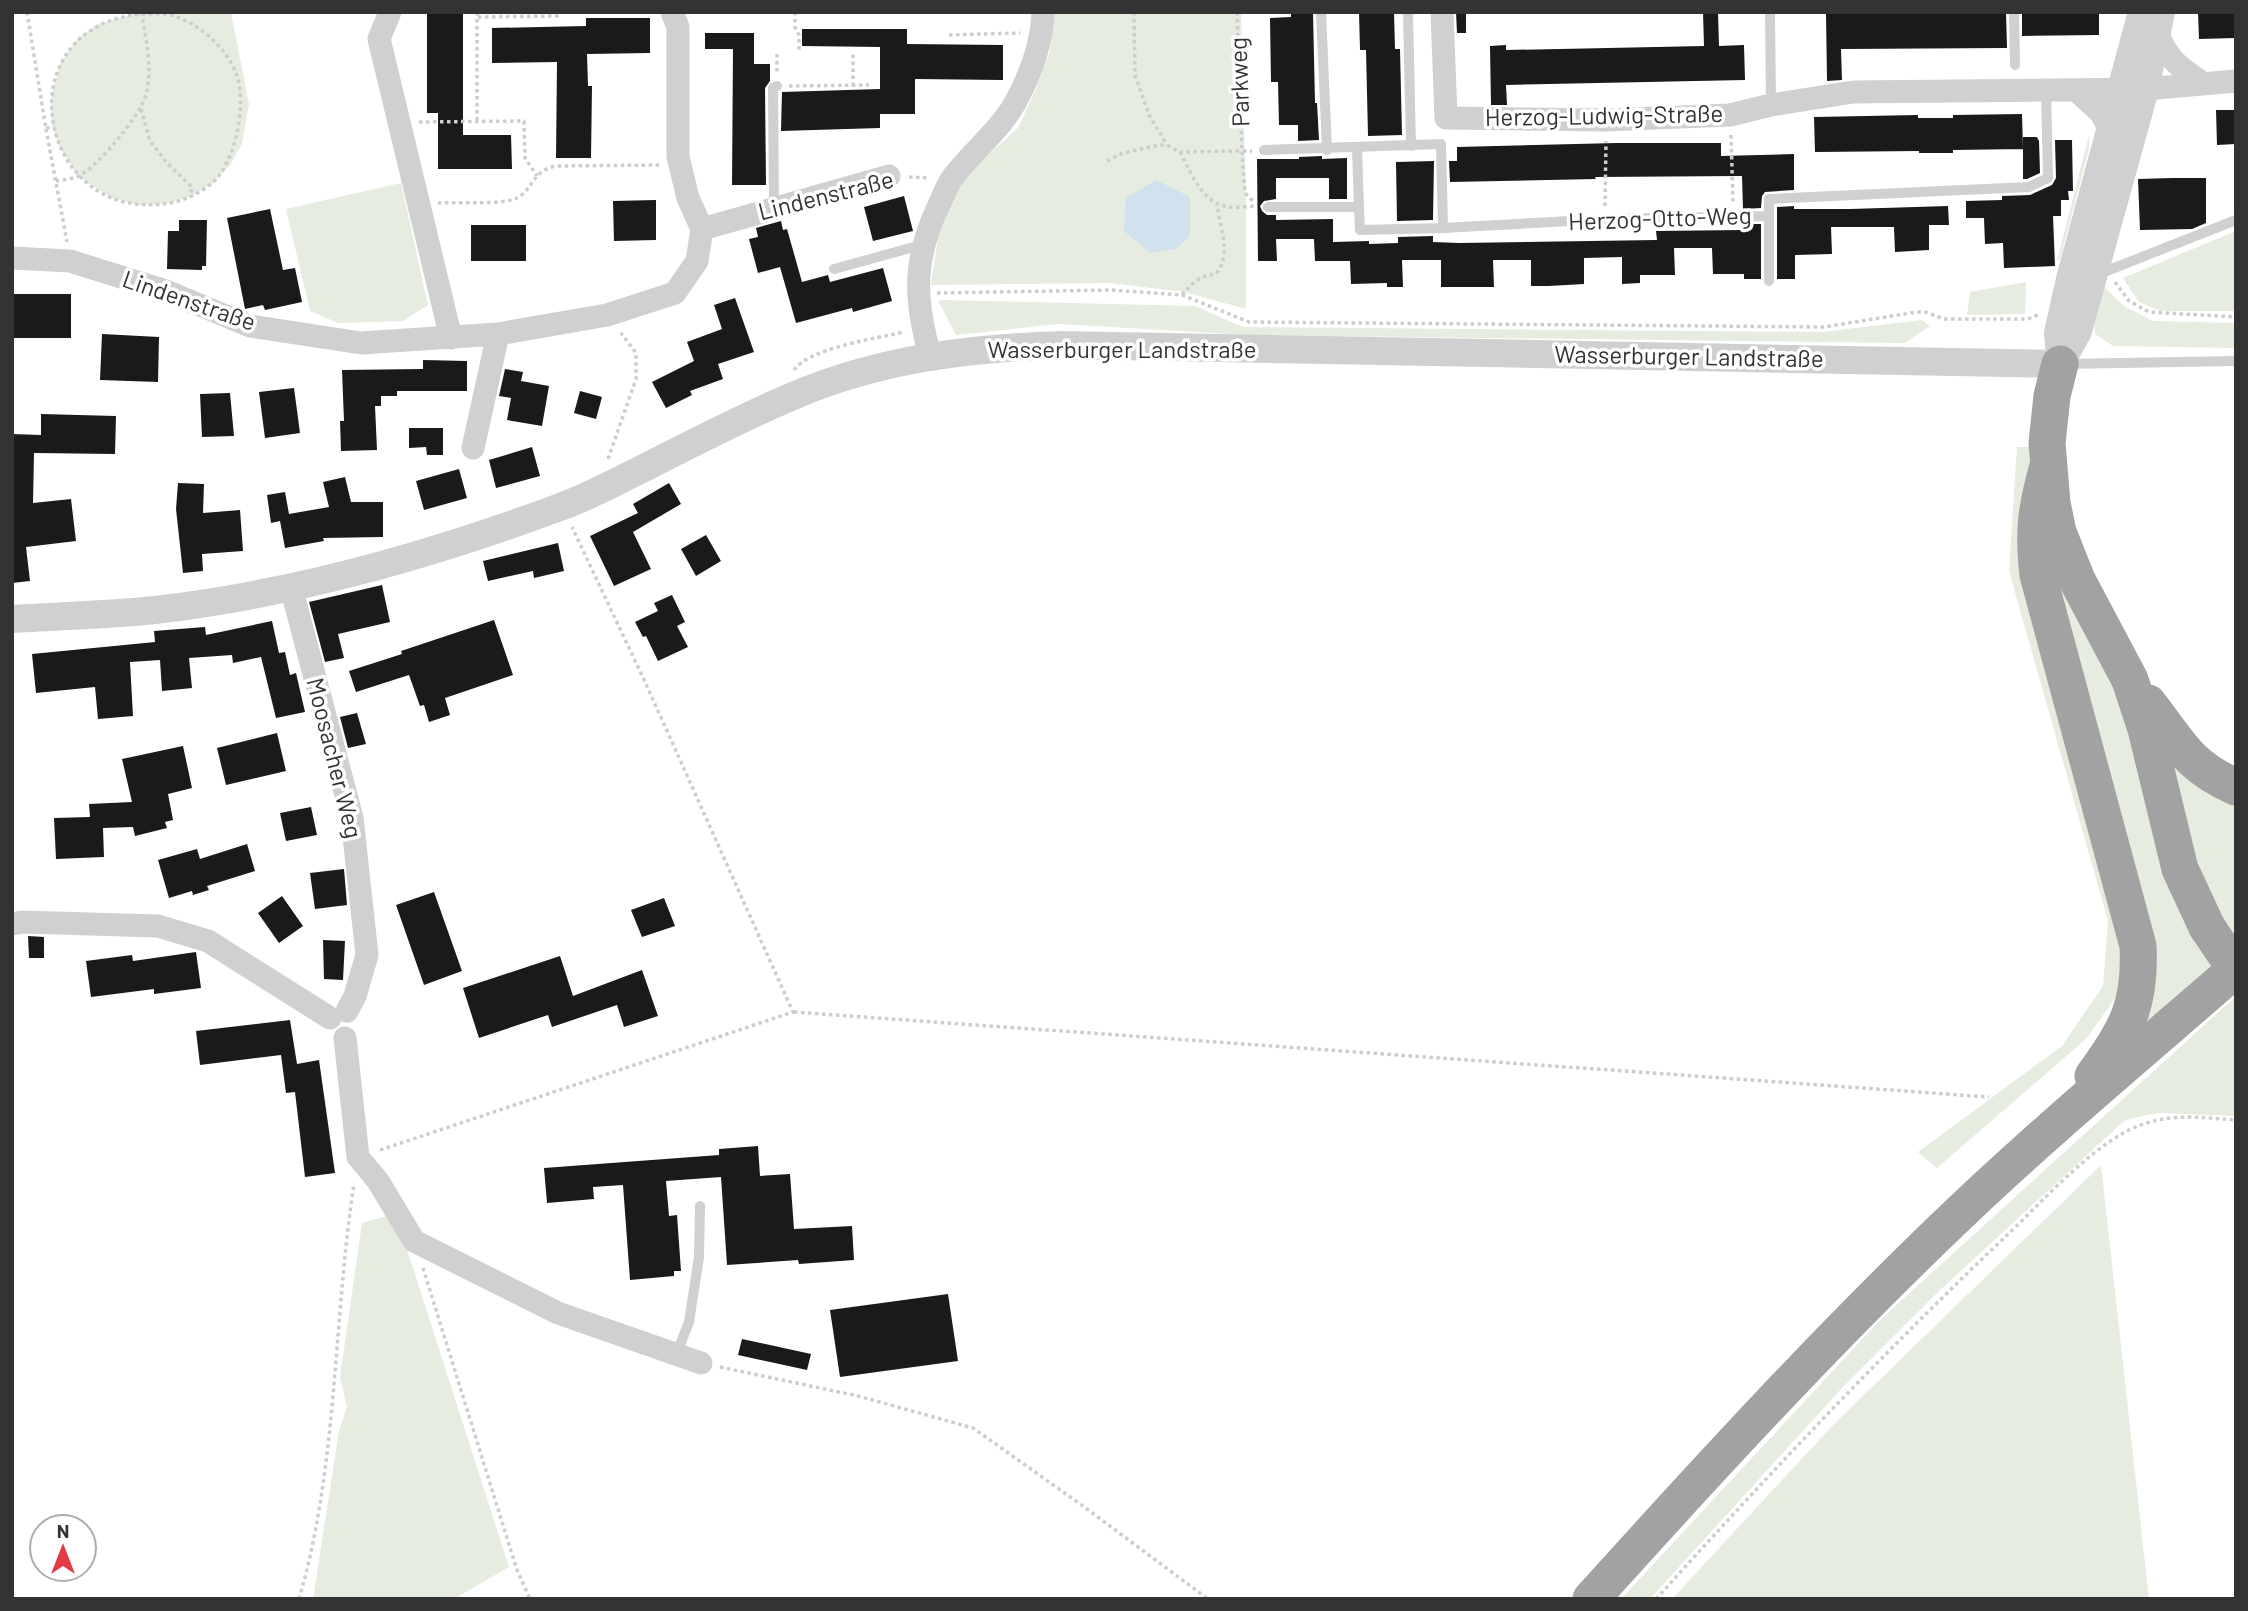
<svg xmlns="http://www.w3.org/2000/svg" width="2248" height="1611" font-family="Barlow,sans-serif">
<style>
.green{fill:#e6ecdf}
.water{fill:#cfe2ee}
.building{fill:#1a1a1a}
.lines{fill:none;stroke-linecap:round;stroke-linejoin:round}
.path{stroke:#cdcdcd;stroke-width:3.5;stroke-dasharray:3.5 3.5;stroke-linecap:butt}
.service{stroke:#d0d0d0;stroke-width:10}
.minor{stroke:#d0d0d0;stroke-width:23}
.tertiary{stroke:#d0d0d0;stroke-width:28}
.trunk{stroke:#a2a2a2;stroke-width:37}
.trunk-bridge{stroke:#a2a2a2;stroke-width:37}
.labels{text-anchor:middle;stroke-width:7;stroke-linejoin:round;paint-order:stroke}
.street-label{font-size:24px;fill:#333;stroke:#fff}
</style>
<rect width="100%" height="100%" fill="#fff"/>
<!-- green -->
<path class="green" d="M 142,12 L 231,12 L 249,104 L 242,144 L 230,165 L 213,183 L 190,197 L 164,204 L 138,205 L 110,197 L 78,176 L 60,148 L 52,126 L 51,99 L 60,64 L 77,39 L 98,24 Z
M 1053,12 L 1241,12 L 1246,209 L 1246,309 L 1184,292 L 1110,283 L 931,285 L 938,237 L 962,178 L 1018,128 L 1036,89 L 1050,51 Z
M 2089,135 L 2089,149 L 2060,259 L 2057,261 Z
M 401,183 L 428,305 L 403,321 L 338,323 L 310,311 L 286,209 Z
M 2236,231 L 2236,311 L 2161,311 L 2139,302 L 2123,278 Z
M 2026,282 L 2025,314 L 1967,315 L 1970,292 Z
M 2102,285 L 2124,306 L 2153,321 L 2236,323 L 2236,348 L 2113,346 L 2095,334 L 2093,310 Z
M 938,300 L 1195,306 L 1243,327 L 1822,332 L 1922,320 L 1930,326 L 1905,343 L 1247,335 L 1059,324 L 956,335 Z
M 2017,447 L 2033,447 L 2025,531 L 2130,935 L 2123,987 L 2086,1039 L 1937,1168 L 1918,1152 L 2062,1046 L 2103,986 L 2108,921 L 2009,571 Z
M 2050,571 L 2100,649 L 2215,972 L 2131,1043 L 2150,1006 L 2156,971 L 2150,931 Z
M 2166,746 L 2236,795 L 2236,939 L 2190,864 Z
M 2234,998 L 2236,1116 L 2157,1113 L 2125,1120 L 1940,1290 L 1841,1389 L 1650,1599 L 1621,1599 L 1880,1320 Z
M 2101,1165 L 2149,1599 L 1672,1599 L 1834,1424 Z
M 387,1216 L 405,1243 L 509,1567 L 454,1599 L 313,1599 L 339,1431 L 347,1407 L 340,1377 L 362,1223 Z"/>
<!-- water -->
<path class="water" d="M 1156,180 L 1190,197 L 1190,236 L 1176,249 L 1150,253 L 1124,231 L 1126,198 Z"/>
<!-- building -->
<path class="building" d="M 427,12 L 463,12 L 463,135 L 511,135 L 512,169 L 438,169 L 438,113 L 427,113 Z
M 1291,12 L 1313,12 L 1315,103 L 1317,103 L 1319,140 L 1298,141 L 1298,125 L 1279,125 L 1278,82 L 1271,82 L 1270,18 L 1291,17 Z
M 1359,12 L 1394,12 L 1395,49 L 1400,49 L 1402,135 L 1368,136 L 1366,50 L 1360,50 Z
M 1456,12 L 1466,12 L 1466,33 L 1457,33 Z
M 1703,12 L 1718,12 L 1719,46 L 1744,45 L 1745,80 L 1506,85 L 1507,105 L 1491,105 L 1490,46 L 1506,45 L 1506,50 L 1704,46 Z
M 2006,12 L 2007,48 L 1841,49 L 1842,80 L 1827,81 L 1826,14 Z
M 2022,12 L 2099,12 L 2099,35 L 2022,36 Z
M 2198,12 L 2236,12 L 2236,38 L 2199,39 Z
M 586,18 L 650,18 L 650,53 L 587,54 L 588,86 L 592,86 L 591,158 L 556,158 L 557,62 L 492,63 L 492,28 L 586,26 Z
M 802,29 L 907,29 L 907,44 L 1003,45 L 1003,80 L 915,79 L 915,114 L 880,114 L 880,128 L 781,131 L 782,92 L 880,89 L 880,47 L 802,46 Z
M 705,33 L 754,33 L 754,64 L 770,64 L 770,81 L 765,88 L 766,185 L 732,185 L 733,49 L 705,49 Z
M 2216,110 L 2236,110 L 2236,144 L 2217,145 Z
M 2022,114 L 2023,149 L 1953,150 L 1953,153 L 1919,153 L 1919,151 L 1815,152 L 1814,117 L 1918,115 L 1918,118 L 1953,118 L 1953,115 Z
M 2023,137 L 2037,137 L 2039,141 L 2040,173 L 2027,179 L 2023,179 Z
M 2055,140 L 2072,140 L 2073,191 L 2068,191 L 2069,200 L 2061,200 L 2061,216 L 2053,216 L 2055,266 L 2004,268 L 2003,243 L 1985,244 L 1984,218 L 1966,218 L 1966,201 L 2002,200 L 2002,196 L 2030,195 L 2052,185 L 2056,178 Z
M 1617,143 L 1721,143 L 1721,156 L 1794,154 L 1794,190 L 1765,192 L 1762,196 L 1761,208 L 1743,209 L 1742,176 L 1595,177 L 1596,179 L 1450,182 L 1449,161 L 1457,161 L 1457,147 Z
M 1322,156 L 1322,159 L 1347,158 L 1347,199 L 1329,199 L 1329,178 L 1276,178 L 1276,199 L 1264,201 L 1260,206 L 1262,211 L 1267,215 L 1276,215 L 1276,220 L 1333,219 L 1333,242 L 1369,241 L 1369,244 L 1398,243 L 1398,237 L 1433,236 L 1433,242 L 1459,243 L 1657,240 L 1656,231 L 1743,230 L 1743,224 L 1761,224 L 1761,279 L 1744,279 L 1744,274 L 1713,274 L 1712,248 L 1674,248 L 1675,275 L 1640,275 L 1640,283 L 1622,284 L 1622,257 L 1584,258 L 1584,284 L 1549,286 L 1531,286 L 1531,260 L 1493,260 L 1494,287 L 1441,287 L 1441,260 L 1402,260 L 1403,287 L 1387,287 L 1387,283 L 1351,284 L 1350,261 L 1315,261 L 1314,239 L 1276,239 L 1277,261 L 1258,261 L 1257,159 L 1299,159 L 1299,157 Z
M 1434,161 L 1433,220 L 1397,221 L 1396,162 Z
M 2172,178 L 2206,178 L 2206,223 L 2192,229 L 2140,230 L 2138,179 Z
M 904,196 L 913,231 L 873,241 L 864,207 Z
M 656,200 L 656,240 L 614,241 L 613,201 Z
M 1794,206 L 1794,209 L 1850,209 L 1948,206 L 1949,225 L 1929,225 L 1929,250 L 1895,252 L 1894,227 L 1831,227 L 1832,254 L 1795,255 L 1795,279 L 1777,279 L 1777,207 Z
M 270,209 L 283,270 L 295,268 L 302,302 L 265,310 L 263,305 L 245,309 L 227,218 Z
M 179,220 L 207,220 L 206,266 L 202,266 L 202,270 L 167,269 L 168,231 L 179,231 Z
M 781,221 L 783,230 L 787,229 L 802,282 L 828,275 L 830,282 L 883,268 L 892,301 L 853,312 L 852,308 L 796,323 L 780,267 L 758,273 L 749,239 L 758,237 L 756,228 Z
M 471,225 L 526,225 L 526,261 L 471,261 Z
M 12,294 L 71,294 L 71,338 L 12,338 Z
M 735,298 L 754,352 L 718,364 L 723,379 L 690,391 L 692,395 L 666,408 L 652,382 L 694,361 L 687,342 L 722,329 L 714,305 Z
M 102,334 L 159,337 L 158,382 L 100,380 Z
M 423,360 L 467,361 L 467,391 L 397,391 L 397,396 L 381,396 L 381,406 L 375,406 L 377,450 L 341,451 L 340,421 L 344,421 L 342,370 L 423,369 Z
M 505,369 L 523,372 L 521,381 L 549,386 L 542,426 L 507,420 L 511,398 L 499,396 Z
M 294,388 L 300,433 L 265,438 L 259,392 Z
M 580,391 L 602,397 L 596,419 L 574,413 Z
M 230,393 L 234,436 L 202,437 L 200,394 Z
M 41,414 L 116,416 L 115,454 L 34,453 L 33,503 L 71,499 L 76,541 L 26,547 L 30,581 L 12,583 L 12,434 L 41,435 Z
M 409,428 L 443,428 L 443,455 L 427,455 L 426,447 L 409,448 Z
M 532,447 L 540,476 L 496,488 L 489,460 Z
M 459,469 L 467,498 L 424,510 L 416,481 Z
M 345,477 L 351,502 L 383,502 L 383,537 L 323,538 L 324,541 L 285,548 L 280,521 L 271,523 L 267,495 L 285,492 L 289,514 L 329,507 L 323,482 Z
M 178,483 L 204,484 L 203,513 L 240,510 L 243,551 L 202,554 L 203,571 L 183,573 L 176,509 Z
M 669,483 L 681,504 L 633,532 L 651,569 L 614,586 L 590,536 L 638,513 L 633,504 Z
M 706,535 L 721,561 L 696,576 L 681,549 Z
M 558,543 L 564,571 L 534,578 L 533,571 L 488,581 L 483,561 Z
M 382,585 L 390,622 L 338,634 L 344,658 L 325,662 L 309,602 Z
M 672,595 L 685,622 L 677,626 L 688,647 L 658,661 L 646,636 L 643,637 L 635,622 L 658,611 L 654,603 Z
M 494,620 L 513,675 L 445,698 L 450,715 L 429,722 L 424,705 L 420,706 L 409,675 L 356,692 L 349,671 L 402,654 L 401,651 Z
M 272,621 L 279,653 L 285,652 L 290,675 L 296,673 L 305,712 L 276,718 L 261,657 L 233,663 L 232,655 L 189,658 L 192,688 L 162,691 L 160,660 L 130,662 L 133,716 L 98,719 L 95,687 L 36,693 L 32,654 L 155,642 L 154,631 L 205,627 L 206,635 Z
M 357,713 L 366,744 L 348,748 L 340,717 Z
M 277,733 L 286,771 L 226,785 L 217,748 Z
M 183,746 L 192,788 L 168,794 L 173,820 L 165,822 L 167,828 L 135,836 L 133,827 L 103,828 L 104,857 L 56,859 L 54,818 L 90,817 L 89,804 L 132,802 L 122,759 Z
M 311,807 L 317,835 L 286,841 L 280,813 Z
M 247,844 L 255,871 L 207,886 L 209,890 L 193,895 L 192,891 L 169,898 L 158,860 L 197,849 L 200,859 Z
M 344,869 L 347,905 L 315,909 L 310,873 Z
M 434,892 L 462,971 L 424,985 L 396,905 Z
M 282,896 L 303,926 L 279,943 L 258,913 Z
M 664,898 L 675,926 L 642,937 L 631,910 Z
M 28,936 L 44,937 L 44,958 L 29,958 Z
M 323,940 L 345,941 L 343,980 L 324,979 Z
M 196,952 L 201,988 L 154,994 L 154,989 L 91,997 L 86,961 L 132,955 L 133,961 Z
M 560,956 L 573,996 L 642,970 L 658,1016 L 624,1027 L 617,1005 L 552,1027 L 548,1015 L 479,1038 L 463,988 Z
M 290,1020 L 297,1064 L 319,1060 L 335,1173 L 305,1177 L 295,1092 L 286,1093 L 281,1055 L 200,1065 L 196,1031 Z
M 758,1146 L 760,1176 L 790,1174 L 794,1229 L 852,1226 L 854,1260 L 799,1264 L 798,1260 L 727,1265 L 721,1177 L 666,1181 L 669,1216 L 677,1215 L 681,1271 L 674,1271 L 674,1276 L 630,1280 L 623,1185 L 593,1187 L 594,1199 L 547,1203 L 544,1168 L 719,1155 L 719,1149 Z
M 948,1294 L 958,1361 L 840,1377 L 830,1310 Z
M 742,1339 L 811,1354 L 807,1370 L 738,1355 Z"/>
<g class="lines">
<!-- path -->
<path class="path" d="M 27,12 L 46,129 L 52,126
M 477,12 L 477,122
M 795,12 L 795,27 L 799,35 L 799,53
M 1134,12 L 1135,75 L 1149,115 L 1167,145
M 1237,12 L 1242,151 L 1252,151
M 142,14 C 152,14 164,13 174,16 C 200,24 228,49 237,76 C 247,105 235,165 211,184 C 197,195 179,203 162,204 C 36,219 3,26 142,14 Z
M 478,17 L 557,16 L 561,12
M 949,35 L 1020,33
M 777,54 L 777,72
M 789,86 L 869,85
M 853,86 L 853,53
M 141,109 L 150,141 L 167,163 L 192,187 L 190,197
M 419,122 L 524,121 L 525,158 L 537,176
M 46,129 L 67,242
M 1731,135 L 1733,204
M 1180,152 C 1189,169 1201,199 1221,205 C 1231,209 1244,207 1255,206
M 1107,161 L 1123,153 L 1160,145 L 1167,145 L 1180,152 L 1242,151 L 1245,193 L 1255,203
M 909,177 L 929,178
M 56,181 C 62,180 70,179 77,177 C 96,169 141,115 146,95 C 153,69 146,41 142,15
M 438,203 C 456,202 503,205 517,198 C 533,190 531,172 555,166 L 662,165
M 1605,206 L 1606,141
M 2115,282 L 2129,301 L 2149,312 L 2236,317
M 937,293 L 1111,290 L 1182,295 L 1249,322 L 1824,327 L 1917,312 L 1925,312 L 1944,319 L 2028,319 L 2040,314
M 1182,295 C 1192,283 1199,276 1216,274 C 1232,254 1220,228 1217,204
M 794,370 C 809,348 878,338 904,332
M 608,459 L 636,379 L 636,353 L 621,333
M 794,1012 L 1989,1097
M 380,1150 L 793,1012 L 646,684 L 572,527
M 423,1268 L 517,1570 L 530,1599
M 720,1367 L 858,1396 L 973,1428 L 1083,1506 L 1208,1599
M 299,1599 C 338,1466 333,1320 354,1184
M 1656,1599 C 1768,1475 1882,1354 2003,1239 C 2038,1206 2085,1153 2127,1131 C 2165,1112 2195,1117 2236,1120"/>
<!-- service -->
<path class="service" d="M 1321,12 L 1327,150
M 1408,12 L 1411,146
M 1770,12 L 1771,105
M 2014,12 L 2015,65
M 1357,149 L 1359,207
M 1264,150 L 1441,144 L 1443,228 L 1360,230 L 1359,207 L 1268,207
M 774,208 L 773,88 L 777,86
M 1769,216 L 1769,281
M 1443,228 L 1605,219 L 1769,216 L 1769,199 L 2029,187 L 2048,178 L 2046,91
M 834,269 L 914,247 L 923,248
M 2104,272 L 2236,220
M 2063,364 L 2236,361
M 676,1355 L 689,1322 L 699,1257 L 700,1206"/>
<!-- minor -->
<path class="minor" d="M 390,12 L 379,39 L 451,338
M 1442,12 L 1446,118 L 1606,120 L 1730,115 L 1771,105 L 1853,92 L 2145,89 L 2236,81
M 2157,33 C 2170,62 2178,66 2204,84
M 2077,91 L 2101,113 L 2110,130
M 702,229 L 889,176
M 12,258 L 70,261 L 166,291 L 250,326 L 361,343 L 498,334 L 607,315 L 675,293 L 697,261 L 702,229 L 688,198 L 678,157 L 678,27 L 672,12
M 930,355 C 914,299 913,259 939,205 C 943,196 947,185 953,177 C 972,152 1000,130 1015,103 C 1030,76 1042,43 1043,12
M 473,448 L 498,334
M 291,587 L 352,818 L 367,955 L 355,996 L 347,1011
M 12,924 L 22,922 L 158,926 L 208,941 L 330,1018
M 345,1038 L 358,1157 L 378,1181 L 414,1241 L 558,1313 L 701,1363"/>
<!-- tertiary -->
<path class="tertiary" d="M 2060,356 L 2058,333 L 2070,279 L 2142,12
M 2060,364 L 2078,331 L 2145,89 L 2161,12
M 12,619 C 60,616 108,615 155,610 C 294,594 429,556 560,507 C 589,497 617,481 644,468 C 693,443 743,417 793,396 C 879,359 970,348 1062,345 L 2060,364"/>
<!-- trunk -->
<path class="trunk" d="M 2060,364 L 2052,396 L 2047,443 L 2052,503 L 2058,532 L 2077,580 L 2130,680 L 2146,729 L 2180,869 L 2207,927
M 2048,466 C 2036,509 2033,531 2038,575 L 2138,946 C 2141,1004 2127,1030 2093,1076
M 2148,703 C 2179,742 2186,765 2236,787
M 1591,1599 C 1712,1465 1834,1332 1965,1208 C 2053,1125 2145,1048 2236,969"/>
<!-- trunk-bridge -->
<path class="trunk-bridge" d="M 2207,927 L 2236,970"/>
</g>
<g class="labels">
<!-- street labels -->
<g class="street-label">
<text transform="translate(1240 82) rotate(-92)" y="8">Parkweg</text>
<text transform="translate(1604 116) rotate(-1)" y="8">Herzog-Ludwig-Straße</text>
<text transform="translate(826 196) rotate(-14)" y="8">Lindenstraße</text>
<text transform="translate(1660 219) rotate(-2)" y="8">Herzog-Otto-Weg</text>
<text transform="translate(189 301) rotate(19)" y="8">Lindenstraße</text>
<text x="1122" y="358">Wasserburger Landstraße</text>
<text transform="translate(1689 357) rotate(1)" y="8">Wasserburger Landstraße</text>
<text transform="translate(334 758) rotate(76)" y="8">Moosacher Weg</text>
</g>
</g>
<!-- border -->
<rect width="2248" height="1611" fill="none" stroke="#333333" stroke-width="28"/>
<!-- north arrow -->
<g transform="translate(63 1548)"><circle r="33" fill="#ffffff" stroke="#adadad" stroke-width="2"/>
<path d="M0-5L12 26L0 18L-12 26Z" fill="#e63946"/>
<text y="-10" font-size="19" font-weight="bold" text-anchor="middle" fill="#333333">N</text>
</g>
</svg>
